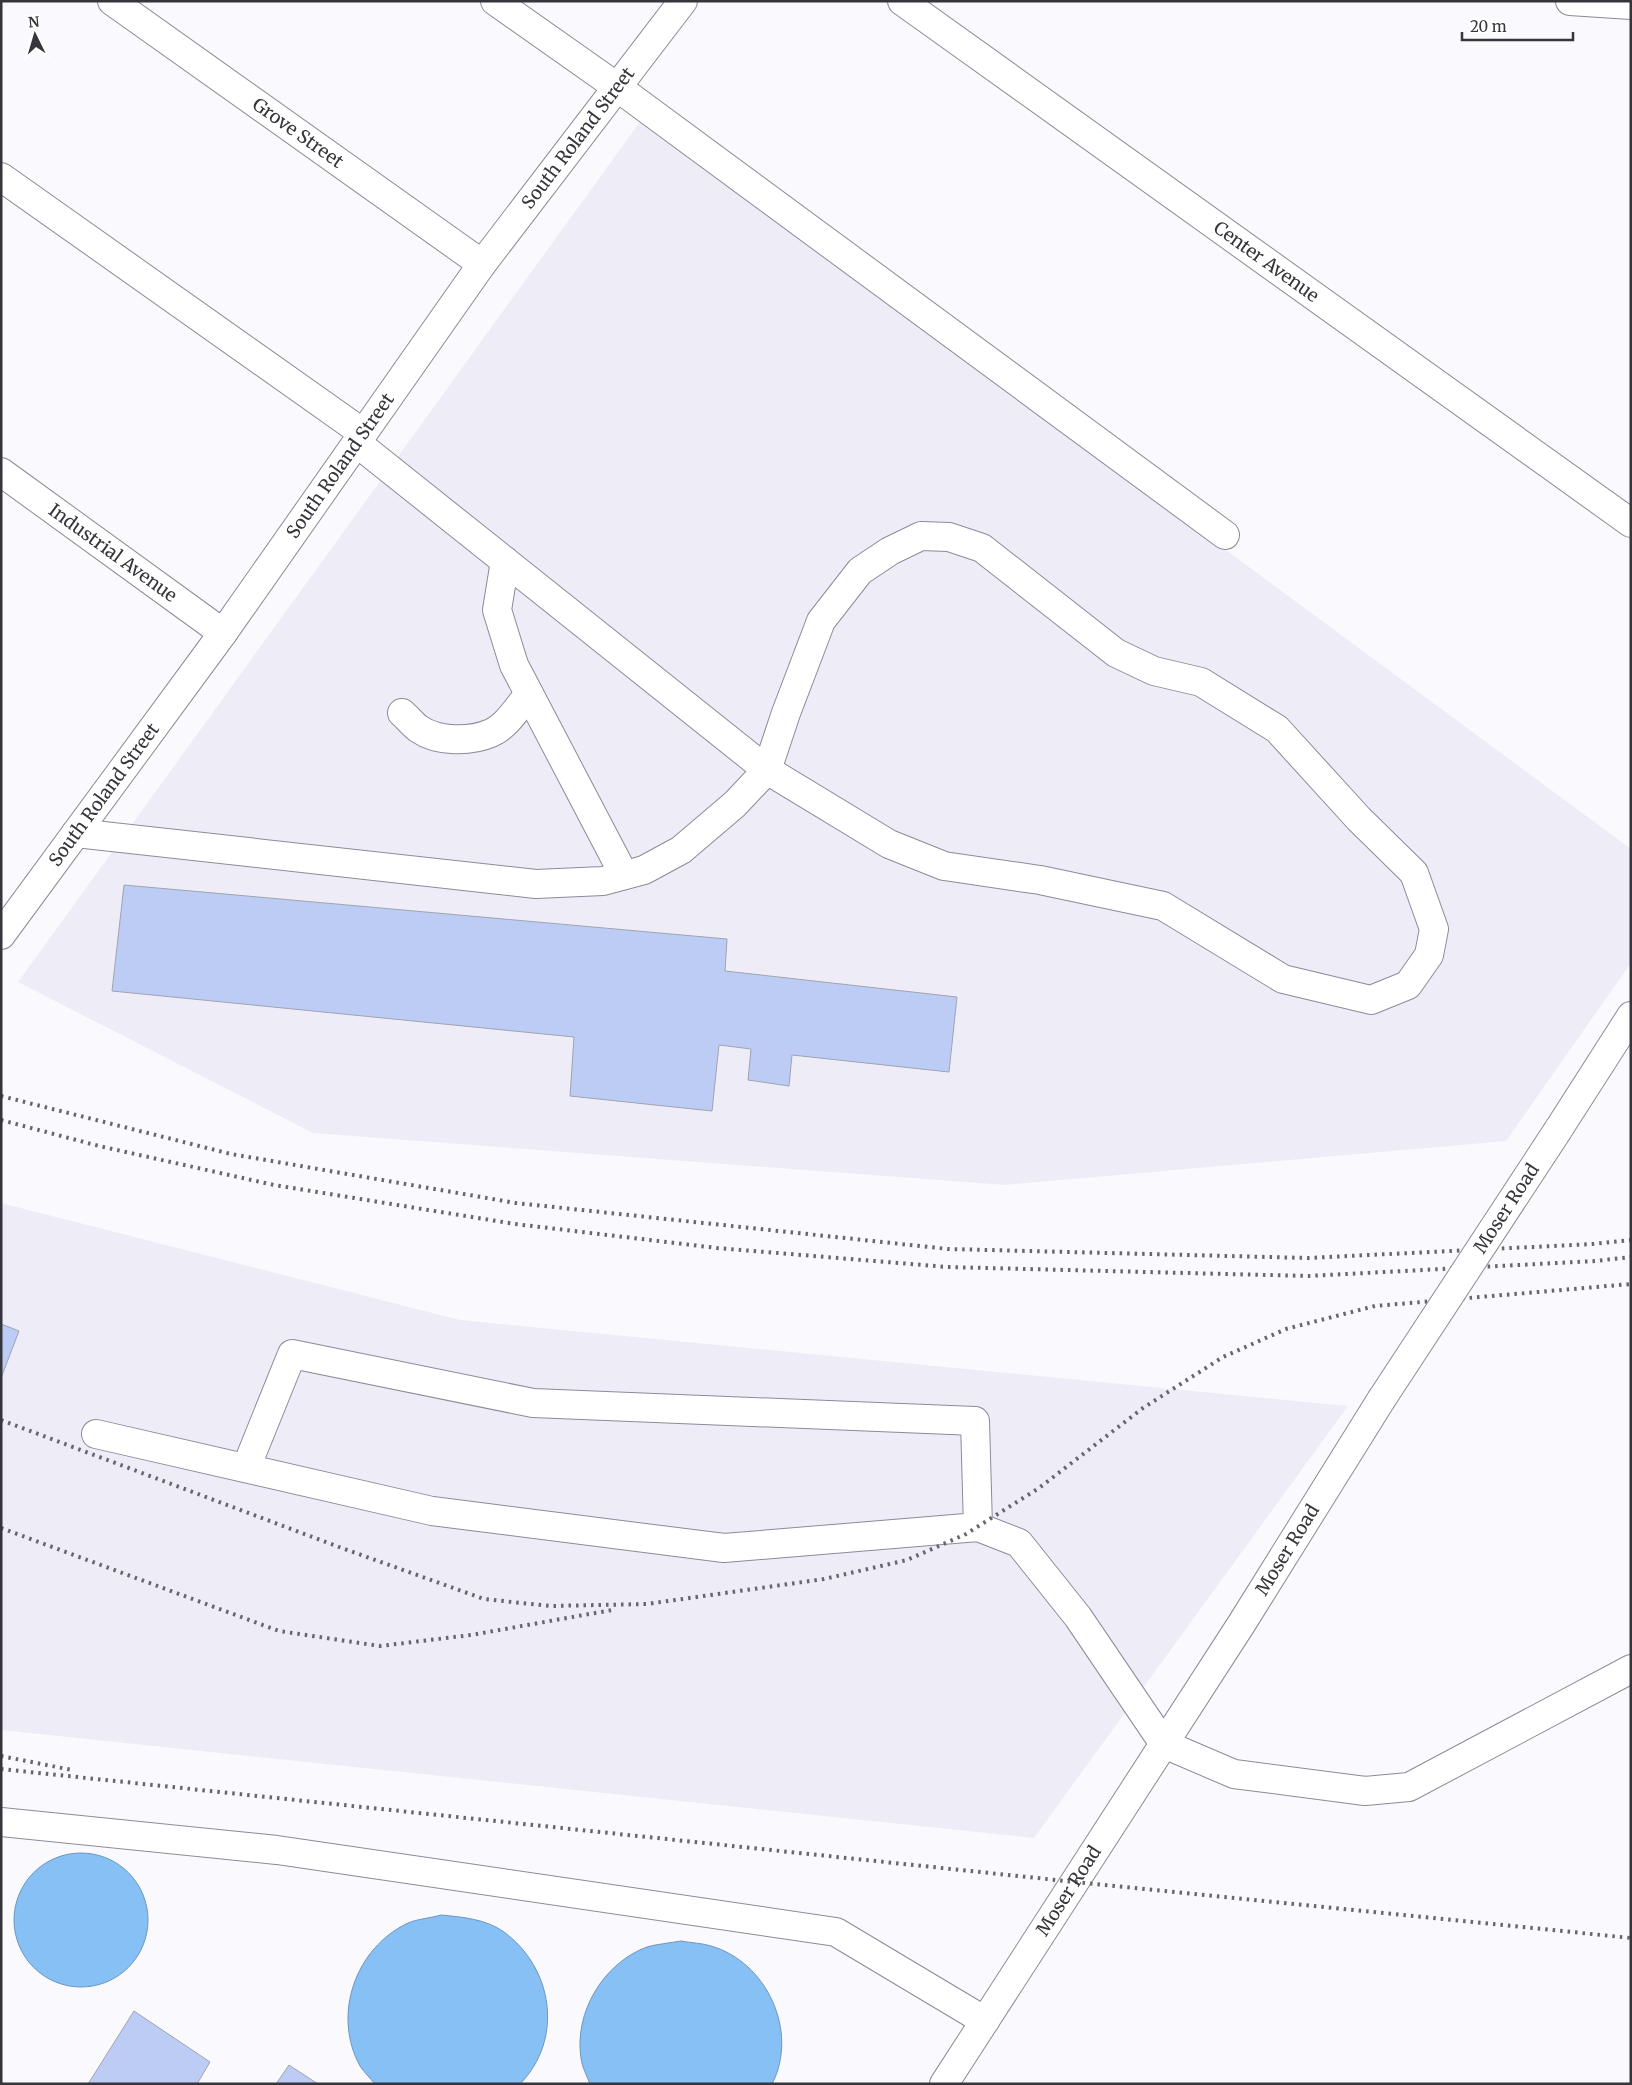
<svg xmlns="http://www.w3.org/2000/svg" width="1632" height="2085" font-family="Merriweather,serif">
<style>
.built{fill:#eeedf7}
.water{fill:#87c0f5;stroke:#6e96bd}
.building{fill:#bdccf4;stroke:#9fa4b3}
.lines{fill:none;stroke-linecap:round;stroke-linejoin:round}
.minor-casing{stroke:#8c8a99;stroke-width:30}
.minor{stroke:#fff;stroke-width:28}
.rail{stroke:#66666b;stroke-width:4;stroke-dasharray:2.5 5;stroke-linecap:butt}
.minor-bridge-casing{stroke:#8c8a99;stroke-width:30;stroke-linecap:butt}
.minor-bridge{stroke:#fff;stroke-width:28}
.labels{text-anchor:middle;stroke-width:4.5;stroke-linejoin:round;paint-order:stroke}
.street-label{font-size:18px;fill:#35353b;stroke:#fff}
</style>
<rect width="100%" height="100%" fill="#faf9fd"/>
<!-- built -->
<path class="built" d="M 642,119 L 1631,849 L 1631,963 L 1506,1141 L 1005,1185 L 313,1133 L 18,982 Z
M 1,1203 L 460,1320 L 1348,1406 L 1034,1838 L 1,1730 Z"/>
<!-- water -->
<path class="water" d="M14 1920a67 67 0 1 1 134 0a67 67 0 1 1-134 0Z
M 441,1915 C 462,1917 486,1919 504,1932 C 553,1968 564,2039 520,2084 L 375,2084 C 370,2078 364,2072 360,2066 C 332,2015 355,1948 408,1923 C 417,1919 431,1918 441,1915 Z
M 681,1941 C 691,1943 702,1943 711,1946 C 767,1962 799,2032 772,2084 L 590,2084 C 587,2076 582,2067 581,2058 C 574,2013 603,1963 647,1947 C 657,1944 670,1943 681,1941 Z"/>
<!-- building -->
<path class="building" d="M 124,885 L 727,939 L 725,971 L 957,997 L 949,1072 L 792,1055 L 789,1086 L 748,1080 L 751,1049 L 719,1045 L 712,1111 L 570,1096 L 574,1037 L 112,991 Z
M 1,1324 L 19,1331 L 1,1378 Z
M 134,2011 L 210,2062 L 197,2084 L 88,2084 Z
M 289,2065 L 318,2084 L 276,2084 Z"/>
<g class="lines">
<defs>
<g id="minor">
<path id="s1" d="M 112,1 L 482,264"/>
<path d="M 495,1 L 617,87 L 1225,535"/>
<path id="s2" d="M 902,1 L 1631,523"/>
<path d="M 1570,1 L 1631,5"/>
<path d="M 1,177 L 363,433"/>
<path id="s3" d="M 1,472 L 223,633"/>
<path d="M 921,536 L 949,537 L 982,548 L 1116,653 L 1154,671 L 1201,682 L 1277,729 L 1359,819 L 1414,873 L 1434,929 L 1429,955 L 1408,985 L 1371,1000 L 1283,979 L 1163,906 L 1040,880 L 944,866 L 889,844 L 767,770 L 786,713 L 821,621 L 860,571 L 890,551 Z"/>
<path d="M 505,561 L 497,610 L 514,665 L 624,875"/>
<path d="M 402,713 C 408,718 413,725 419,729 C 438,742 470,742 491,733 C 507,726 518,707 529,694"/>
<path d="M 76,833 L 536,884 L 603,881 L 644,870 L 681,850 L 735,804 L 767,770 L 357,443"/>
<path id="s4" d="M 1,935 L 223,633 L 482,264 L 683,1"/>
<path d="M 1558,1130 L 1631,1016"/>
<path d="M 96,1434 L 432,1511 L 724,1548 L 978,1527 L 1019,1543 L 1078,1617 L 1164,1744 L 1234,1774 L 1365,1791 L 1409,1787 L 1631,1669"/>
<path d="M 246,1468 L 292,1354 L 533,1403 L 975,1421 L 978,1527"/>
<path d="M 1,1822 L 277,1850 L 836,1932 L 985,2021"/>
<path id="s5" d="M 944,2084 L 1242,1623 L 1381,1400"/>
</g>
</defs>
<!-- minor casing -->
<use href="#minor" class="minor-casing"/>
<!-- minor -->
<use href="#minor" class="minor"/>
<!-- rail -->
<path class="rail" d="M 1,1096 L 231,1154 L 516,1203 L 948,1249 L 1308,1258 L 1593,1244 L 1631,1240
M 1,1120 L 99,1146 L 274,1185 L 515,1224 L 717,1248 L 947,1267 L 1308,1276 L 1595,1261 L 1631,1257
M 1,1420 L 339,1547 L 484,1599 L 550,1606 L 647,1604 L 824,1579 L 907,1560 L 966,1534 L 1039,1488 L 1143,1408 L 1223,1357 L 1286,1329 L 1375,1306 L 1631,1284
M 1,1528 L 279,1631 L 380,1646 L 471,1635 L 612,1610
M 1,1756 L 72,1770
M 1,1769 L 1075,1882 L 1631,1938"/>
<defs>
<g id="minor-bridge">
<path id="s6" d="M 1381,1400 L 1558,1130"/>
</g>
</defs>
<!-- minor-bridge casing -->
<use href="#minor-bridge" class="minor-bridge-casing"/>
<!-- minor-bridge -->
<use href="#minor-bridge" class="minor-bridge"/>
</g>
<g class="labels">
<!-- street labels -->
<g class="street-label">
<text dy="6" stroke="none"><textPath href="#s1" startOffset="228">Grove Street</textPath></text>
<text dy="6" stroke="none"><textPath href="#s4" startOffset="984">South Roland Street</textPath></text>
<text dy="6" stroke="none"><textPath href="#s2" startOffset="448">Center Avenue</textPath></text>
<text dy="6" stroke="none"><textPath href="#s4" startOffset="579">South Roland Street</textPath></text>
<text dy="6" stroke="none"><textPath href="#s3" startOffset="138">Industrial Avenue</textPath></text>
<text dy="6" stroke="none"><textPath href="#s4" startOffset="174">South Roland Street</textPath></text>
<text dy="6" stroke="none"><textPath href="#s6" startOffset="229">Moser Road</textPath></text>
<text dy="6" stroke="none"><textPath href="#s5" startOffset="635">Moser Road</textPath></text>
<text dy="6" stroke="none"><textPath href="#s5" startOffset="230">Moser Road</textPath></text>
</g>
</g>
<!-- border -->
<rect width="1632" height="2085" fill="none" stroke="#35353b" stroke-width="5"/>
<!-- north arrow -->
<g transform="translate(35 35) rotate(355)" stroke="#ffffff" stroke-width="4" paint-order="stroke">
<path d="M0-4L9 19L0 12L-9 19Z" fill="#35353b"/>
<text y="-8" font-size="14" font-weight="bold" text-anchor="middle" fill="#35353b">N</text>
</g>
<!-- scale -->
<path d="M1462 32v8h111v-8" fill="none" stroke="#35353b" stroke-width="2.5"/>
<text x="1470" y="32" font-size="15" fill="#35353b" stroke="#ffffff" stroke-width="4" paint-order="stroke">20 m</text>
</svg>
